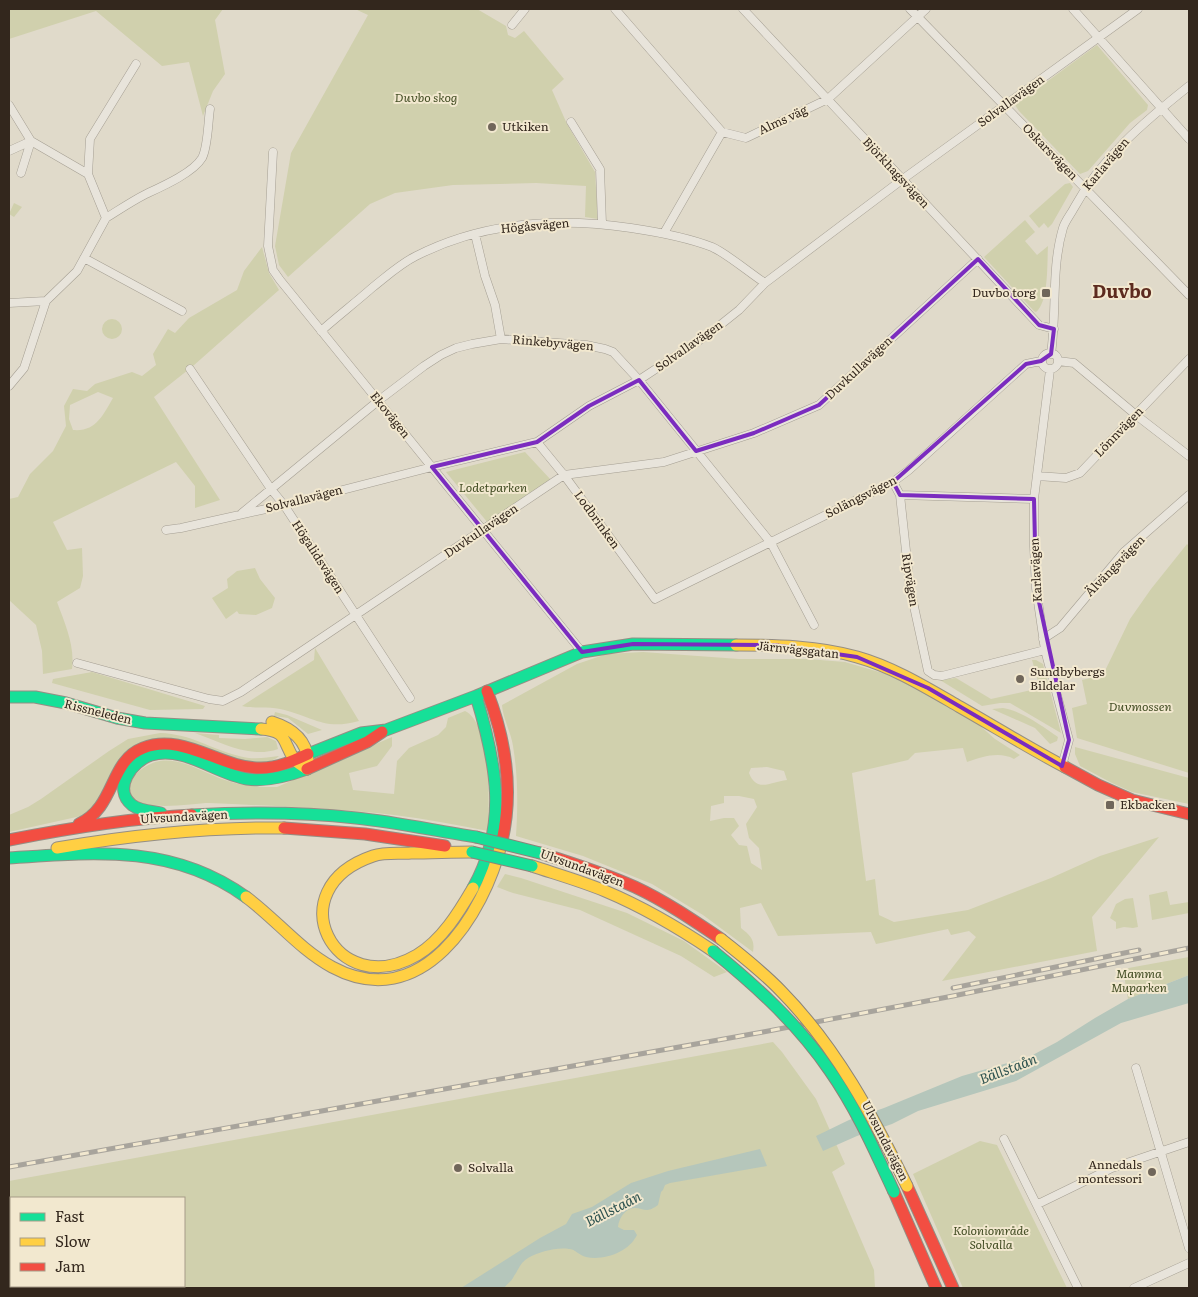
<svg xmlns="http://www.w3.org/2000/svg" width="1198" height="1297" font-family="Literata,serif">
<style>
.green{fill:#d0d0ad;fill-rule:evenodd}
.water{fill:#b5c6bb}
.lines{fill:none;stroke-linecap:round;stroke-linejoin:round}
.street-casing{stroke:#a59f93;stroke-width:9}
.fast-casing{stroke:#958e84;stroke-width:13}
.slow-casing{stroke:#958e84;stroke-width:13}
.jam-casing{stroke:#958e84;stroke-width:13}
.street{stroke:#e8e4db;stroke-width:8}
.fast{stroke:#16e098;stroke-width:11}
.slow{stroke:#ffcf43;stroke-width:11}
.jam{stroke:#f24e42;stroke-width:11}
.rail-casing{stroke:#a8a49c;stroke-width:5}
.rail{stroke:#f2e8cf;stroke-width:3;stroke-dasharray:9;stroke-linecap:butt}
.fast-bridge-casing{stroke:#8b847a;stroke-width:13;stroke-linecap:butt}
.slow-bridge-casing{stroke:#8b847a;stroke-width:13;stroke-linecap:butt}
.fast-bridge{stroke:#16e098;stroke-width:11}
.slow-bridge{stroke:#ffcf43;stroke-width:11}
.marked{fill:none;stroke:#7b2cbf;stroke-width:4;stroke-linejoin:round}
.poi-dot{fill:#70665a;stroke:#f2e8cf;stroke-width:2}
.labels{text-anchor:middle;stroke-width:4;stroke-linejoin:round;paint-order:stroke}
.park-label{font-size:12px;font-style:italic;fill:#444e25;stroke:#f2e8cf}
.street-label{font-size:12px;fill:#33271d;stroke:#f2e8cf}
.poi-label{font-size:12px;fill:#33271d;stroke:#f2e8cf;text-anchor:start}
.water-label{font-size:14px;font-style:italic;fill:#2d524f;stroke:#f2e8cf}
.district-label{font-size:18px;font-weight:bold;fill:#5d2b1f;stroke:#f2e8cf}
</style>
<rect width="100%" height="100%" fill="#e0daca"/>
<!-- green -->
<path class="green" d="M 9,9 L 223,9 L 215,20 L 225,74 L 213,91 L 203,116 L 189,62 L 162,66 L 96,11 L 9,39 Z
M 355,9 L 477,9 L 506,26 L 508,35 L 515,38 L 524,31 L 564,79 L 552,90 L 567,124 L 595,172 L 598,219 L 585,217 L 586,186 L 536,183 L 453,185 L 395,193 L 370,204 L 288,277 L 279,265 L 275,246 L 291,153 L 368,15 Z
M 1097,45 L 1148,105 L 1147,110 L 1130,123 L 1088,171 L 1080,174 L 1019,111 L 1015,105 Z
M 1070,183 L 1073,187 L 1052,224 L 1048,228 L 1044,223 L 1039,228 L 1029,216 L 1065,184 Z
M 14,203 L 22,207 L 14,217 L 9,214 Z
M 1025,220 L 1035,232 L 1025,241 L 1037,255 L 1048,246 C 1047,262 1049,302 1036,312 L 1034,311 L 984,257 Z
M 262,247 L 269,273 L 279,290 L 193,366 L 154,397 L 220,500 L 195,508 L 195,486 L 176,462 L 53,522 L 67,550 L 82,548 L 83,576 L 80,588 L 57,602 C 65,624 75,645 72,669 L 43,674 L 42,651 L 36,625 L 9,600 L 9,499 L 18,497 L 30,474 L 53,451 L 66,426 L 64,406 L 73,389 L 87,391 L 95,384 L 132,372 L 142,376 L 156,365 L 153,354 L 168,329 L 175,333 L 189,318 L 237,290 L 244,271 ZM 98,392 L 113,398 C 103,415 96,432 73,430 L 69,419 L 70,405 Z
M102 329a10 10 0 1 1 20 0a10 10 0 1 1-20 0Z
M 525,452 L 551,480 L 488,523 L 446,472 Z
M 1187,544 L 1189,546 L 1189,773 L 1077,738 L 1072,708 L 1087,704 L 1082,680 L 1103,675 L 1130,619 L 1151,589 Z
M 255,568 L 260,579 L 275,598 L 272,608 L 256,615 L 239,614 L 237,611 L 226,619 L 212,598 L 228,588 L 227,579 L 237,571 Z
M 315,648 L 359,721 C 323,731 313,716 280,709 C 268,706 254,709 242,706 L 314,660 Z
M 643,652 L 739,659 L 808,659 L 845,662 L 886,674 L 946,703 L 970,717 L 995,739 L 1020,755 L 1014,759 C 999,751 982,757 967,762 L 963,748 L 915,753 L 908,760 L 852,773 L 866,881 L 875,879 L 879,915 L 894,922 L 968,910 L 1051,878 L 1100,856 L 1159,837 L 1092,917 L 1097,951 L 942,981 L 976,937 L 969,931 L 951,935 L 948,929 L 876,944 L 871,932 L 778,936 L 761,903 L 740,908 L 741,928 C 751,936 755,940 753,952 L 703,915 L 652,884 L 583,856 L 516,836 C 518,805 518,776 513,746 C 511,732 503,719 502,705 L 577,664 L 607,654 ZM 767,767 L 784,771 L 787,780 C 770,782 757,793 749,773 L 751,768 ZM 724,796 L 739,796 L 754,799 L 757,807 L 746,824 L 749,838 L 759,848 L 762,870 L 751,863 L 747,846 L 739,845 L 731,835 L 739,826 L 734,818 L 724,818 L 710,821 L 711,806 L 724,803 Z
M 1032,660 L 1036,660 L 1043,664 L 1061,733 L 1010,703 L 1000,703 L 982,706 L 940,680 L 956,678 L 991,699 L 1040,688 Z
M 92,672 L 205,706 L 203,709 L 150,710 L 52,683 L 53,679 Z
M 1003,708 C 1022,711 1042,726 1058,737 L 1057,741 L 1050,744 L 1035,728 L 992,709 Z
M 465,711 C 492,724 489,804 488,831 C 457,825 426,819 394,815 C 333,808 271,806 209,803 C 192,803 131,815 130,790 C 129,775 147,763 160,761 C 183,758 204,773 225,780 C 242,786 258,787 277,787 L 392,737 L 392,746 L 377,766 L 349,773 L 353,790 L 394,794 L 397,761 L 409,748 L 438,735 L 446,727 L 448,718 Z
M 275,712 L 287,715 L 322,730 L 308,734 L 288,718 L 274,716 Z
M 160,733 C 192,734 210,749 239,756 C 252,760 265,758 279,756 C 262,774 198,747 177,740 L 102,799 L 91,811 L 81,816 L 9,832 L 9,815 L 28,807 L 41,799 L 109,751 L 128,739 Z
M 195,733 L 219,735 L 219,738 L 245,739 L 267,737 L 276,741 L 278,749 C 250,759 220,742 195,733 Z
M 1075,747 L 1189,778 L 1189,804 L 1132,792 L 1112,783 L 1080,766 L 1075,754 Z
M 505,874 L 521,878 L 627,913 L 684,941 L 727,972 L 714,977 L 681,956 L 580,910 L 513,893 L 497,887 Z
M 1167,891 L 1170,905 L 1189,902 L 1189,913 L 1152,920 L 1149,895 Z
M 1133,898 L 1138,927 L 1133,928 L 1124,927 L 1116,929 L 1116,922 L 1110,918 L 1116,904 L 1125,899 Z
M 1189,957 L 1189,975 L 1128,999 L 1123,969 Z
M 773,1042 L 782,1052 L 816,1099 L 845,1164 L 832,1172 L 874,1270 L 875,1288 L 9,1288 L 9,1181 ZM 11,1198 L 184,1198 L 184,1286 L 11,1286 Z
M 980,1141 L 997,1145 L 1067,1288 L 963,1288 L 913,1174 Z"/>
<!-- water -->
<path class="water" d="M 1189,975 L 1189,1003 L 1121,1023 L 1016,1081 L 918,1111 L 892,1124 L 857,1136 L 823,1151 L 816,1136 L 849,1120 L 884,1108 L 962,1076 L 1029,1057 L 1057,1042 L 1095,1018 L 1128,999 Z
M 760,1149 L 767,1166 L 670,1183 L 665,1185 L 663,1190 L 661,1192 L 658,1205 C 655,1207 651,1210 647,1210 C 643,1210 639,1208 635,1208 C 625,1208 619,1218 618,1227 L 624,1230 L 634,1230 L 637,1235 C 629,1252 604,1261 586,1257 C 580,1256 575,1249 569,1249 C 556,1247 539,1252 528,1258 C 520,1263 519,1269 514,1276 C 512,1281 507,1284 504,1288 L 461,1288 L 540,1238 L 566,1224 L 572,1214 L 592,1207 L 631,1183 L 668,1171 Z"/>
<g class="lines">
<defs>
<path id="street" d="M 615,9 L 722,132
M 743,9 L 1039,325 L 1054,329
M 910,9 L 1189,295
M 1073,9 L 1189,139
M 512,25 L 525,9
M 9,105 L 31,141 L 88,174 L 106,218 L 77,271 L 46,301 L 24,368 L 9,386
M 571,122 L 600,169 L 602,224
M 9,151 L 31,141
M 273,152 L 268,246 L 273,270 L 280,280 L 582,652
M 21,173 L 31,141
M 88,174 L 90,139 L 136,64
M 106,218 C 119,210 132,201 146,194 C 161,187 193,173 202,158 C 208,147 208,122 210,109
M 664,233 L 722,132 L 746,138 L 828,99 L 926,9
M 475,234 L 485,276 L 495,305 L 501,339
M 84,258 L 182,311
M 9,303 L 46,301
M 321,331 C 338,316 356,302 373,287 C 387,276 400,264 416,256 C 483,222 558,217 631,228 C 658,232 686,237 712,247 C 726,253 751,274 765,283
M1042 361a8 8 0 1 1 16 0a8 8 0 1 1-16 0Z
M 1051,354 C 1057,312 1051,268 1063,228 C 1065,221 1071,214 1074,208 C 1101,158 1145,121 1189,86
M 1058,361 L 1074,363 L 1136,415 L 1189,456
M 190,369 L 271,489 L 284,505 L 410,698
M 1050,370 L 1034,499 L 1034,546 L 1036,588 L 1045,650 L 1069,740 L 1062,766
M 537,442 L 564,475 L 655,599 L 893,482 L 909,470 L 1026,364 L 1041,361
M 1037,476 L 1066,478 L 1080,473 L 1189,359
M 893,482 L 900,495 L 910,588 L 928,671 L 934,675 L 942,676 L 1045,650
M 900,495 L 1034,499
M 242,513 L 378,401 L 424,366 L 441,355 L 456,348 L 472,344 L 501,339 L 586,345 L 605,349 L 613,352 L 639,380 L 771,543 L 814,625
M 166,530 L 181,528 L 284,505 L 432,467 L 537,442 L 589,406 L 639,380 L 709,334 L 739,310 L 765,283 L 903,179 L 1138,9
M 1043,639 L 1060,628 L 1124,552 L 1189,495
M 77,663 L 209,699 L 223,701 L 241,692 L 564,475 L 664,462 L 754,433 L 819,405 L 978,259
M 1136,1068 L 1189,1248
M 1004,1139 L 1078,1288
M 1038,1204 L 1112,1168 L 1189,1142
M 1134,1288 L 1189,1263"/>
<path id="fast" d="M 9,697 L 35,697 L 66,703 L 117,718 L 145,723 L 261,729
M 308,754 L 361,733 L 386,730 L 476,696 L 582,652 L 633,644 L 736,645
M 161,813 C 151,811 140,811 132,805 C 112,789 132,761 151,755 C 184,745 216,774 247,779 C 267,782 288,776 307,769
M 192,815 C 246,812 302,812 356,818 C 396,822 436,831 476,837
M 9,858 C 94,852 173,844 246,897
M 473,888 C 509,824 496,762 476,696"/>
<path id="slow" d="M 736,645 C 776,645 819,646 857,657 C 893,667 927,688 960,707 C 995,727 1029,748 1065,767
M 272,722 C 291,728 306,739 308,760
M 261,729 C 288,731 282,741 294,759 C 297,763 303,766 307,769
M 57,848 C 133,835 207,827 284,828
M 472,852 C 452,852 431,853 411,853 C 398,854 385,852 373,856 C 276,889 335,1003 417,955 C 442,940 459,912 473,888
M 532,866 C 556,874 581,881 605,891 C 643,907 679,928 713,951
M 246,897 C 276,919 299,949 332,967 C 421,1015 484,916 502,841"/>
<path id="jam" d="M 487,691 C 506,740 514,789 502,841
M 1065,767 L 1098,785 L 1132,800 L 1189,814
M 307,769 L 367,742 L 382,732
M 79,824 C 116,807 109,761 143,748 C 183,732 221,769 261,768 C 278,768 293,761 308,754
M 284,828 L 365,834 L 445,846
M 9,840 C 70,828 130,818 192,815
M 540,853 C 572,863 604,873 635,887 C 665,901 693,920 721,939
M 907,1186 L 953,1288
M 894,1192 L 936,1288"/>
</defs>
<!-- street casing -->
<use href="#street" class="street-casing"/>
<!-- fast casing -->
<use href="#fast" class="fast-casing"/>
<!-- slow casing -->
<use href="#slow" class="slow-casing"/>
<!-- jam casing -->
<use href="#jam" class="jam-casing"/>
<!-- street -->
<use href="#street" class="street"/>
<!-- fast -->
<use href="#fast" class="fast"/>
<!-- slow -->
<use href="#slow" class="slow"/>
<!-- jam -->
<use href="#jam" class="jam"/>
<defs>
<path id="rail" d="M 953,988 L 1139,950
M 9,1167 L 763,1032 L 953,996 L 1189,948"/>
</defs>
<!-- rail casing -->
<use href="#rail" class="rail-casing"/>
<!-- rail -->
<use href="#rail" class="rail"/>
<defs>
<path id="fast-bridge" d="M 476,837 L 540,853
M 472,852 L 532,866
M 713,951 C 756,986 798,1024 830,1071 C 856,1108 875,1151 894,1192"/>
<path id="slow-bridge" d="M 721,939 C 742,956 763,972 781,991 C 836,1047 873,1116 907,1186"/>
</defs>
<!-- fast-bridge casing -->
<use href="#fast-bridge" class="fast-bridge-casing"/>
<!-- slow-bridge casing -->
<use href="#slow-bridge" class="slow-bridge-casing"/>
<!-- fast-bridge -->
<use href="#fast-bridge" class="fast-bridge"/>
<!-- slow-bridge -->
<use href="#slow-bridge" class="slow-bridge"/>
</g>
<!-- marked area -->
<path class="marked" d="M 978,259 L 1039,325 L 1054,329 L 1051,354 L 1041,361 L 1026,364 L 893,482 L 900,495 L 1034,499 L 1036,588 L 1069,740 L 1062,766 L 928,688 L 857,657 L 774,645 L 633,644 L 582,652 L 432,467 L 537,442 L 589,406 L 639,380 L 696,451 L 754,433 L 819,405 Z"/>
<!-- markers -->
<g class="poi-dot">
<circle cx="492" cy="127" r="5"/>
<rect x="1041" y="288" width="10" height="10" rx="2.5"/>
<circle cx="1020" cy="679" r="5"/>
<rect x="1105" y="800" width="10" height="10" rx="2.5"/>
<circle cx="458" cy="1168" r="5"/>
<circle cx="1152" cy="1172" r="5"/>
</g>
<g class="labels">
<!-- park labels -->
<g class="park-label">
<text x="426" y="102">Duvbo skog</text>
<text x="493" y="492">Lodetparken</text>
<text x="1140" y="711">Duvmossen</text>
<text x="1139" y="978">Mamma<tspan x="1139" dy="14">Muparken</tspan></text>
<text x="991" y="1235">Koloniområde<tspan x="991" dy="14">Solvalla</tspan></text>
</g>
<!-- street labels -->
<g class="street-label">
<text transform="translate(1011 101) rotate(-36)" y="4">Solvallavägen</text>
<text transform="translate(783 120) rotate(-25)" y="4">Alms väg</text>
<text transform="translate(1050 152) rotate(46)" y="4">Oskarsvägen</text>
<text transform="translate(1106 164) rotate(-50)" y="4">Karlavägen</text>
<text transform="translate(896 173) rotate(47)" y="4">Björkhagsvägen</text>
<text transform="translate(535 226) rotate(-5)" y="4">Högåsvägen</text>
<text transform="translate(553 343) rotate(5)" y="4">Rinkebyvägen</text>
<text transform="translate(689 346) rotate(-35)" y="4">Solvallavägen</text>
<text transform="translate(859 368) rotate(-43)" y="4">Duvkullavägen</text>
<text transform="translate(390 415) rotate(51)" y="4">Ekovägen</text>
<text transform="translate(1119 432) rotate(-46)" y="4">Lönnvägen</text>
<text transform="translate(861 497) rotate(-27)" y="4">Solängsvägen</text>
<text transform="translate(304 499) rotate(-14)" y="4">Solvallavägen</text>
<text transform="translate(597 520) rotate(54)" y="4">Lodbrinken</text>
<text transform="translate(481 531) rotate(-34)" y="4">Duvkullavägen</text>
<text transform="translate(318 557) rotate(57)" y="4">Högalidsvägen</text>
<text transform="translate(1115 566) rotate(-46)" y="4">Älvängsvägen</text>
<text transform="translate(1036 570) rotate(-93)" y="4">Karlavägen</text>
<text transform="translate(910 580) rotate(81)" y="4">Ripvägen</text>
<text transform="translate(798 650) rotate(6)" y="4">Järnvägsgatan</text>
<text transform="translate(98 712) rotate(14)" y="4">Rissneleden</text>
<text transform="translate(184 817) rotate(-3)" y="4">Ulvsundavägen</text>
<text transform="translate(582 868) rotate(20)" y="4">Ulvsundavägen</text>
<text transform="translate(885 1141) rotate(63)" y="4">Ulvsundavägen</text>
</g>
<!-- poi labels -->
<g class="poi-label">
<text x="502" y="131">Utkiken</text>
<text x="1036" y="297" text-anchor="end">Duvbo torg</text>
<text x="1030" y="676">Sundbybergs<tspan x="1030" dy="14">Bildelar</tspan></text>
<text x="1120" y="809">Ekbacken</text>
<text x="1142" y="1169" text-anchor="end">Annedals<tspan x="1142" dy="14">montessori</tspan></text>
<text x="468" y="1172">Solvalla</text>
</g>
<!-- water labels -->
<g class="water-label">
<text transform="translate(1008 1069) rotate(-21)" y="5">Bällstaån</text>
<text transform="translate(613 1209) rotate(-27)" y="5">Bällstaån</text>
</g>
<!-- district labels -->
<g class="district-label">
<text x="1122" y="298">Duvbo</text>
</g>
</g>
<!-- border -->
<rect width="1198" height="1297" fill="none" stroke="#33271d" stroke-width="20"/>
<!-- legend -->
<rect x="10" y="1197" width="175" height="90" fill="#f2e8cf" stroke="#a69b88"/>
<rect x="20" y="1213" width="25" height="8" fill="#16e098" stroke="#a69b88"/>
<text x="55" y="1222" font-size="15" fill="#33271d">Fast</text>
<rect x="20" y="1238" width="25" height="8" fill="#ffcf43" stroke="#a69b88"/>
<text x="55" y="1247" font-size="15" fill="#33271d">Slow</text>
<rect x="20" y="1263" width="25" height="8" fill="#f24e42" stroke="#a69b88"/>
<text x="55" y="1272" font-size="15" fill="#33271d">Jam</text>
</svg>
